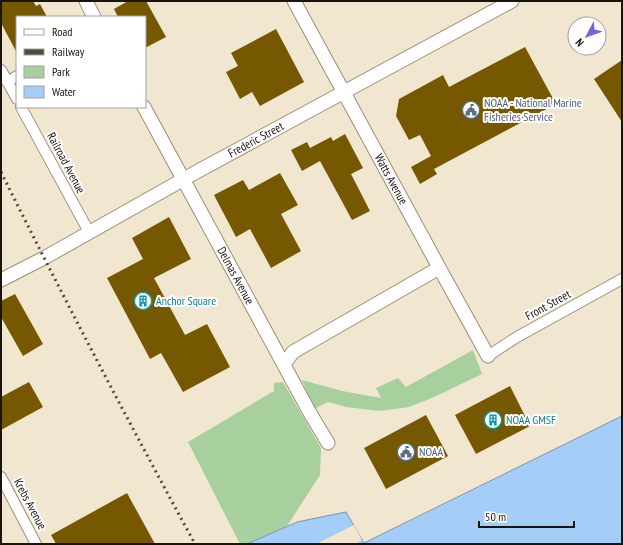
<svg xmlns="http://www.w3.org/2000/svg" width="623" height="545" font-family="'PT Sans Narrow',sans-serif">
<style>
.green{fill:#a8d09f}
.water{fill:#a4cef8;stroke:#7a96b2}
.pier{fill:#f1e6cf}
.building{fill:#765800}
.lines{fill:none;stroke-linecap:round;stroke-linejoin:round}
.minor-casing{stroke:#9a907a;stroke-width:12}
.tertiary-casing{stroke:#9a907a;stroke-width:15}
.minor{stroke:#fff;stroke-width:10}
.tertiary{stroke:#fff;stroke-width:13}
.rail{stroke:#504b3f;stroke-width:3;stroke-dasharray:2 4;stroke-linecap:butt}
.labels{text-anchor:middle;stroke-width:4;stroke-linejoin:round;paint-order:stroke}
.service-label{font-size:12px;fill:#4e5e75;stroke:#fff;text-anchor:start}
.street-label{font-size:12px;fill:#19150d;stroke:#fff}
.culture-label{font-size:12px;fill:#0d838f;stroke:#fff;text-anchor:start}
</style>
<rect width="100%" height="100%" fill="#f1e6cf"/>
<!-- green -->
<path class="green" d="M 473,350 L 482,374 L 432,398 L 409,407 L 379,411 L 346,407 L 328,402 L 314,409 L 302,380 L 342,391 L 381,398 L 376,388 L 398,378 L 406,387 Z
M 283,382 L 321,448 L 320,475 L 287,526 L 247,544 L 240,544 L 188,442 L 274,391 L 274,383 Z"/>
<!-- water -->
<path class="water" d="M 622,416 L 622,544 L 247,544 L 297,522 L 346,512 L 364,543 Z"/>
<!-- pier -->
<path class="pier" d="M 354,525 L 362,540 L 355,544 L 316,544 Z"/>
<!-- building -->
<path class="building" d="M 1,1 L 33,1 L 36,6 L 40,4 L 47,17 L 17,17 L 17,53 L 1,23 Z
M 128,1 L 146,1 L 166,37 L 145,48 L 145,17 L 118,17 L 114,9 Z
M 276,29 L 304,82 L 260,106 L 252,92 L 240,99 L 226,72 L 238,66 L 231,53 Z
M 525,47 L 556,104 L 434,169 L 437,174 L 420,184 L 411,167 L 431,156 L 420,135 L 409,140 L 396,116 L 399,99 L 443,75 L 449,87 Z
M 622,60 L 622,122 L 594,79 Z
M 345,134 L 363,168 L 351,174 L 370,211 L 352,220 L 320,161 L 302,171 L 291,150 L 307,142 L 310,148 L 331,137 L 333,141 Z
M 280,173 L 298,205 L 281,214 L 301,251 L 271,268 L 250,229 L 236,237 L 214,195 L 243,180 L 249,190 Z
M 169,217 L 191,259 L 154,278 L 185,335 L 207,324 L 230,367 L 183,392 L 161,353 L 150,359 L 107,278 L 143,259 L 132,238 Z
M 15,294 L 43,344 L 23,356 L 1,317 L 1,301 Z
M 29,382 L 43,407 L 1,430 L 1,397 Z
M 510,386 L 530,426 L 476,454 L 455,415 Z
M 426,415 L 448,456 L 386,489 L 364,448 Z
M 127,493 L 155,544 L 56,544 L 51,535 Z"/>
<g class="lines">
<defs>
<path id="minor" d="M 1,70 L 17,99
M 7,82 L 17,76
M 21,107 L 89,232
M 488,356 L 517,337 L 622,279
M 1,477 L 36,544"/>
<g id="tertiary">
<path d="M 86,1 L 94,17"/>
<path id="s1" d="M 294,1 L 441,271 L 488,356"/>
<path id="s2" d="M 144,107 L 310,413 L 328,443"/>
<path id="s3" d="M 1,280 L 44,258 L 200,170 L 512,1"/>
<path d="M 284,364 L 293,352 L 439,268"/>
</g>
</defs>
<!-- minor casing -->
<use href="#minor" class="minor-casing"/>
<!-- tertiary casing -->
<use href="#tertiary" class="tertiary-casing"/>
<!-- minor -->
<use href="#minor" class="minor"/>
<!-- tertiary -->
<use href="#tertiary" class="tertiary"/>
<!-- rail -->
<path class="rail" d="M 1,172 C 63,297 128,421 195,544"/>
</g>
<!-- icons -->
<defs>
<symbol id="civic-ring" viewBox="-11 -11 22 22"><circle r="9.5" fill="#fff" stroke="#5c6f8a" stroke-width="1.5"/><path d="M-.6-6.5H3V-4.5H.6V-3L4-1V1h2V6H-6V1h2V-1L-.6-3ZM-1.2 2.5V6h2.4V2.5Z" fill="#5c6f8a"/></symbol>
<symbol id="building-ring" viewBox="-11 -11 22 22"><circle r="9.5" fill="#fff" stroke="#0f9aa8" stroke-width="1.5"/><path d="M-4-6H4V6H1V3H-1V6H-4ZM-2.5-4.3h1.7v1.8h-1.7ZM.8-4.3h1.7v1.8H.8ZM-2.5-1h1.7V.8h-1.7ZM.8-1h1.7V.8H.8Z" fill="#0f9aa8"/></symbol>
</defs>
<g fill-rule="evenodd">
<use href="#civic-ring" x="461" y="100" width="20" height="20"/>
<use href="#building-ring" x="133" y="291" width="20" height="20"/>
<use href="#building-ring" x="483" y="410" width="20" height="20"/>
<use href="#civic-ring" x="396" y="442" width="20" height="20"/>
</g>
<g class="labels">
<!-- service labels -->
<g class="service-label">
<text x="484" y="107">NOAA - National Marine<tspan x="484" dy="14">Fisheries Service</tspan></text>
<text x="419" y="456">NOAA</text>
</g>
<!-- street labels -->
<g class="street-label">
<text dy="4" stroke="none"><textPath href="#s3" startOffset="291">Frederic Street</textPath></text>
<text transform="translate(66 163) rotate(62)" y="4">Railroad Avenue</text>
<text dy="4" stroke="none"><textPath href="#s1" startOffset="203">Watts Avenue</textPath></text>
<text dy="4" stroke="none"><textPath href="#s2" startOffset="192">Delmas Avenue</textPath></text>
<text transform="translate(548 305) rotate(-29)" y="4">Front Street</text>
<text transform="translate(30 504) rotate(62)" y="4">Krebs Avenue</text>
</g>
<!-- culture labels -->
<g class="culture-label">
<text x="156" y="305">Anchor Square</text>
<text x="506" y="424">NOAA GMSF</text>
</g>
</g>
<!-- border -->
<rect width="623" height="545" fill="none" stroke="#19150d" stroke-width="4"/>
<!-- legend -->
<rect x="16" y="16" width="130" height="92" fill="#ffffff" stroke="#a3a19e"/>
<rect x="24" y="29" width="20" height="6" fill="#ffffff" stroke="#a3a19e"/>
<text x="52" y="36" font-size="12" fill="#19150d">Road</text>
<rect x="24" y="49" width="20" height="6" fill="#504b3f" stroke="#a3a19e"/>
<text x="52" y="56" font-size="12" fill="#19150d">Railway</text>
<rect x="24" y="66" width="20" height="12" fill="#a8d09f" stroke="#a3a19e"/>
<text x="52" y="76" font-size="12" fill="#19150d">Park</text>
<rect x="24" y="86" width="20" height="12" fill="#a4cef8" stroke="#a3a19e"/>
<text x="52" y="96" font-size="12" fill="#19150d">Water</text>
<!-- north arrow -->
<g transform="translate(587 36) rotate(229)"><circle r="19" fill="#ffffff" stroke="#a3a19e"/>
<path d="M0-3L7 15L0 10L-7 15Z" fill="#7b62dc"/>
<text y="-6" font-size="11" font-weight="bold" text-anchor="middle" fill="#19150d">N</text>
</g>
<!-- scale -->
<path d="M479 521v6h95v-6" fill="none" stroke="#19150d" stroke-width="2"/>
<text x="485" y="521" font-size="12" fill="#19150d" stroke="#ffffff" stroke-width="3" paint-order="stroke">50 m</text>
</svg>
